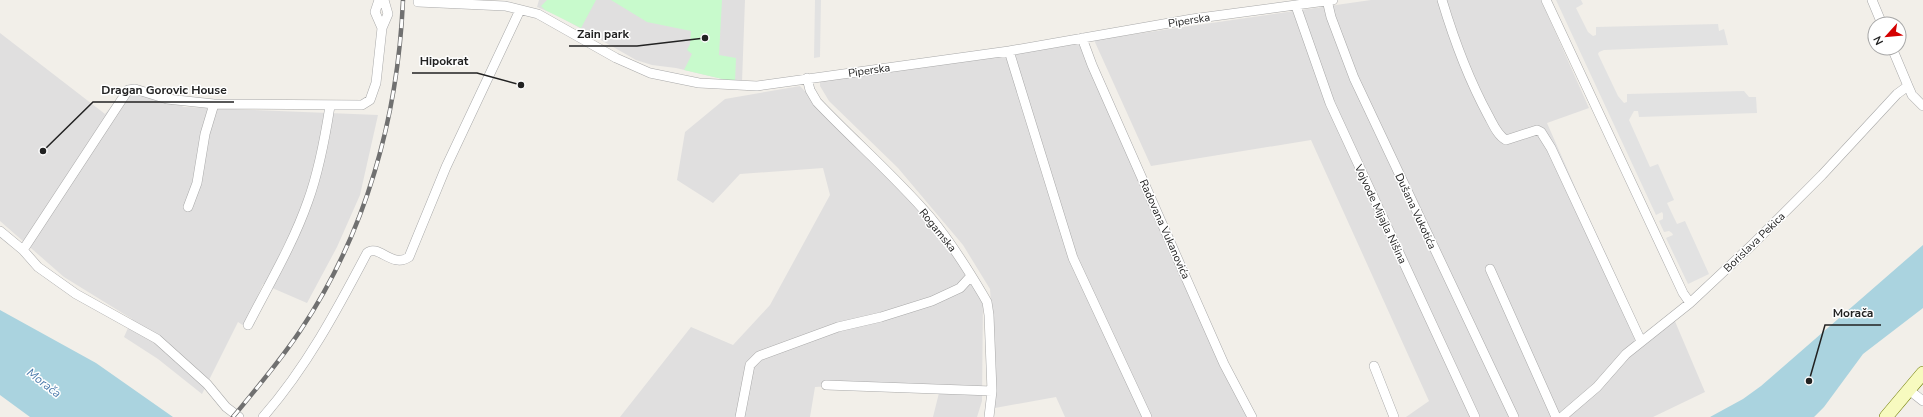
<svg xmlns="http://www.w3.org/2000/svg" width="1923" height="417" font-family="'Nunito Sans',sans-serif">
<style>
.residential{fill:#e0dfdf}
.park{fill:#c8facc}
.parking{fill:#e2e2e2}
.water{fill:#aad3df}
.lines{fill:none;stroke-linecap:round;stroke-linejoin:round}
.street-casing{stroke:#a9a9a9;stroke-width:10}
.secondary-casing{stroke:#707d05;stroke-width:14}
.street{stroke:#fff;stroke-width:9}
.secondary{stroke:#f7fabf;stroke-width:13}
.rail-casing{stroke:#707070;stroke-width:4.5}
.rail{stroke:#fff;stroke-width:3;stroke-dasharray:9;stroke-linecap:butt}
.labels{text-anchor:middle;stroke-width:3;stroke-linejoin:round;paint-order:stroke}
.street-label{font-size:11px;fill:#222;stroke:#fff}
.water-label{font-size:12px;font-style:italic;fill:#4a7aab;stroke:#fff}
.leader{fill:none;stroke:#222;stroke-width:1.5}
.callout-dot{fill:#222;stroke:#fff;stroke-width:1.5}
.callout-label{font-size:12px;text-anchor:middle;font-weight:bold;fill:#222;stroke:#fff;stroke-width:3;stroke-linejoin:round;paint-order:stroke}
</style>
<rect width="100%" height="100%" fill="#f2efe9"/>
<!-- residential -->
<path class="residential" d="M 539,0 L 745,0 L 742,82 L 731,81 L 676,68 L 652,65 L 636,60 L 557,15 L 537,7 Z
M 1371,0 L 1541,0 L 1589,108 L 1547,123 L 1641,337 L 1674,319 L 1705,392 L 1653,417 L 1406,417 L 1429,401 L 1311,140 L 1151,166 L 1094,40 Z
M 0,33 L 105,114 L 128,86 L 184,107 L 378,115 L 360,195 L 337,247 L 307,303 L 263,284 L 244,326 L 238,322 L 202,394 L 158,359 L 124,337 L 132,319 L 64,277 L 0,221 Z
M 1081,41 L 1250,417 L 1065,417 L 1056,397 L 995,408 L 994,344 L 990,289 L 963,245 L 898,168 L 829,101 L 820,86 L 820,79 Z
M 800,86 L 948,241 L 983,297 L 982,401 L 977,417 L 933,417 L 939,393 L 866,384 L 815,387 L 810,417 L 620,417 L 691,327 L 733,345 L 770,305 L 830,195 L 823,168 L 740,174 L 713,203 L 677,180 L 685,132 L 725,99 Z"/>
<!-- park -->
<path class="park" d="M 547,0 L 596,0 L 581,28 L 545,10 L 541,6 Z
M 611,0 L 722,0 L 719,55 L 736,58 L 735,82 L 684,70 L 692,54 L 687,50 L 690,44 L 691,31 L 647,22 Z"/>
<!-- parking -->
<path class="parking" d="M 815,0 L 821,0 L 820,57 L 814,58 Z
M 1556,0 L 1581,0 L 1583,4 L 1576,8 L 1588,32 L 1593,36 L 1596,35 L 1596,27 L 1718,24 L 1719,31 L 1724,29 L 1728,45 L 1604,50 L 1599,52 L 1598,54 L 1618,96 L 1624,103 L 1627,102 L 1627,94 L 1744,91 L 1749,97 L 1756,97 L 1757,113 L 1639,117 L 1638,111 L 1634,111 L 1629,120 L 1650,167 L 1658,164 L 1674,200 L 1667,203 L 1677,224 L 1685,221 L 1709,274 L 1688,284 L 1666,238 L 1673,235 L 1672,233 L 1669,231 L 1664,232 L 1659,221 L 1663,219 L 1663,214 L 1662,212 L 1656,215 Z"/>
<!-- water -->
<path class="water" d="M 1923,245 L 1923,308 L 1863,354 L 1824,407 L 1814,417 L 1710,417 L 1743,399 L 1761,386 Z
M 0,310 L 96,363 L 173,417 L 30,417 L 0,395 Z"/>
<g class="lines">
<defs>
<path id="street" d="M 418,0 L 418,2 L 505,6 L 538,14 L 616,58 L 650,73 L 699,83 L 757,86 L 1009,51 L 1192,19 L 1333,0
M 1327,0 L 1331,17 L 1354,78 L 1514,417
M 1442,0 C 1454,40 1468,78 1488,115 C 1493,124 1497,135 1506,140 L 1537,130 L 1541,132 L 1551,148 L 1641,341
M 1546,0 L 1683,293 L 1690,303
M 1872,0 L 1882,24
M 1296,6 L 1330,103 L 1475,417
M 382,28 L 388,14 L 384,0
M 1082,38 L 1092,65 L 1224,364 L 1252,417
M 1009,51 L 1073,258 L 1147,417
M 807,78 L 810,90 L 817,102 C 854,141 895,176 930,217 C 950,241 967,268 983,295 L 987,302 L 989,315 L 992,391 L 989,417
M 1908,86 L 1912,95 L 1923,106
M 188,207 L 197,183 L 205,134 L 214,104
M 0,231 L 23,250 L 38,267 L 76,294 L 157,339 L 207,384 L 226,407 L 239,417
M 23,250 L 128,90 L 135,89 L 167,99 L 214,104 L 362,105 L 370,100 L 376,83 L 382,28 L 375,12 L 379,0
M 1490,269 L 1556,417
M 248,325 C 269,284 293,244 308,201 C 319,171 325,138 330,106
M 1374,366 L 1394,417
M 826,385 L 992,391
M 1909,390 L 1923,401
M 263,417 C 306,368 337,310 367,253 C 378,243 392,269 409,257 L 446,167 L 520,10
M 740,417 L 750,365 L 759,356 L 838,327 L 881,317 L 932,301 L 960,288 L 971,276
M 1562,417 L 1597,387 L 1626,354 L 1690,303 L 1753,244 L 1822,175 L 1897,94 L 1908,86 L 1892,48"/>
<path id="secondary" d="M 1886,417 L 1923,373"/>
</defs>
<!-- street casing -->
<use href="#street" class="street-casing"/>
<!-- secondary casing -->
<use href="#secondary" class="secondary-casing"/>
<!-- street -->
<use href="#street" class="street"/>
<!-- secondary -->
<use href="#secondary" class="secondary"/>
<defs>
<path id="rail" d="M 233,417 C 256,389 280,361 300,331 C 366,233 398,117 403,0"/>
</defs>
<!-- rail casing -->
<use href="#rail" class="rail-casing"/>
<!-- rail -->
<use href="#rail" class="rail"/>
</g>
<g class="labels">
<!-- street labels -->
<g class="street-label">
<text transform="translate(1189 20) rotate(-9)" y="4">Piperska</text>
<text transform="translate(869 70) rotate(-8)" y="4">Piperska</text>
<text transform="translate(1416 211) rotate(65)" y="4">Dušana Vukotića</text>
<text transform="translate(1381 214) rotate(65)" y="4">Vojvode Mijajla Nišina</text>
<text transform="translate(1165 229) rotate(66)" y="4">Radovana Vukanovića</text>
<text transform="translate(938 230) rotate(51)" y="4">Rogamska</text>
<text transform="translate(1754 242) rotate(-44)" y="4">Borislava Pekica</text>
</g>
<!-- water labels -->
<g class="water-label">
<text transform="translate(44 383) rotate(38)" y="4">Morača</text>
</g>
</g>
<!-- callouts -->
<path class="leader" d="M705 38L637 46H569M521 85L477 73H412M43 151L93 102H234M1809 381L1825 325H1881"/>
<g class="callout-dot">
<circle cx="705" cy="38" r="4"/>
<circle cx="521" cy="85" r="4"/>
<circle cx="43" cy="151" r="4"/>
<circle cx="1809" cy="381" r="4"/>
</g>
<g class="callout-label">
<text x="603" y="38">Zain park</text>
<text x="444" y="65">Hipokrat</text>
<text x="164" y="94">Dragan Gorovic House</text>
<text x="1853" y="317">Morača</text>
</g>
<!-- north arrow -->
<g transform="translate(1887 36) rotate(243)"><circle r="19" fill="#ffffff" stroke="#a7a7a7"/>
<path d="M0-3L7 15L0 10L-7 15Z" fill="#d40000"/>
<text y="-6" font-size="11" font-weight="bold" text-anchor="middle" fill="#222222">N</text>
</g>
</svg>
